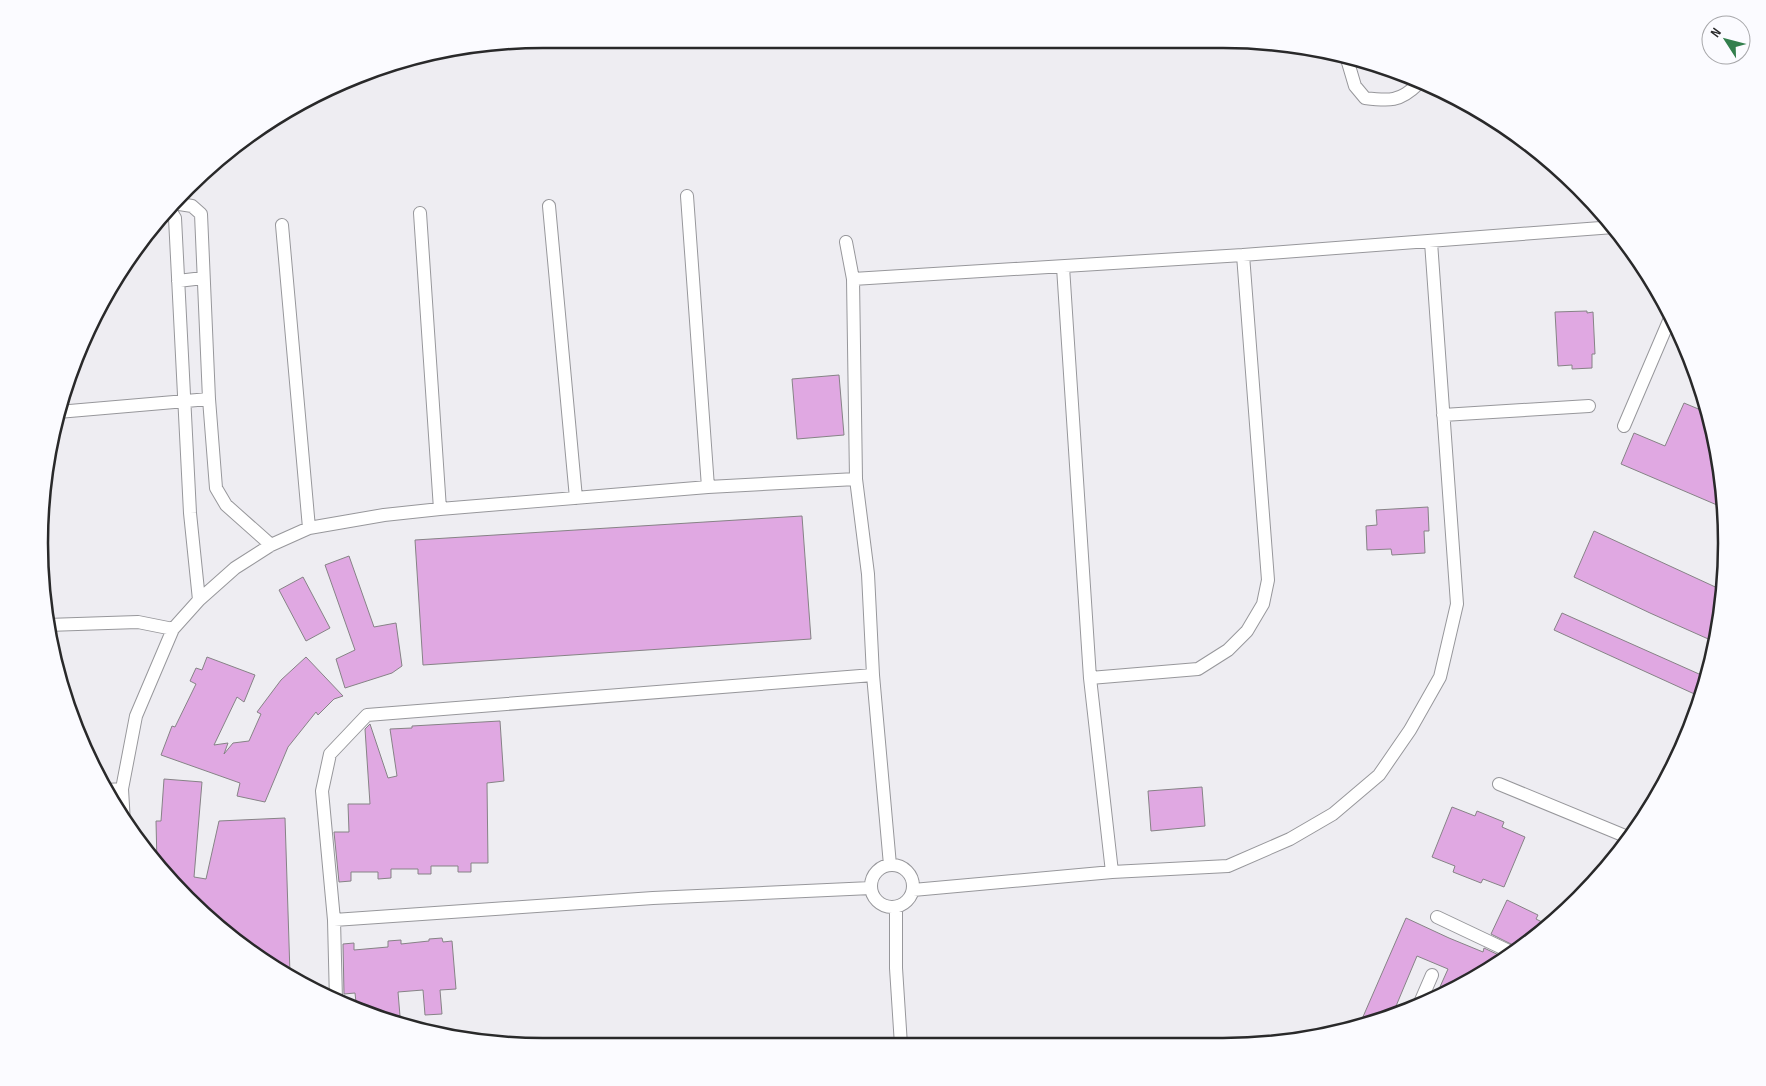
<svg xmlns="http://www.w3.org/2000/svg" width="1766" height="1086" font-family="'Sofia Sans Condensed',sans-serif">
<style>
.building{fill:#e0a8e2;stroke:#868386}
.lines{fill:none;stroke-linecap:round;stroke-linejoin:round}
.minor-casing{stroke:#97979b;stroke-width:14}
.minor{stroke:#fff;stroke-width:12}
.rim{fill:none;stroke:#29292a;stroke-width:2.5}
</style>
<rect width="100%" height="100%" fill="#eeedf2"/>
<!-- building -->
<path class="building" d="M 1587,311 L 1587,313 L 1593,312 L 1595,354 L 1592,354 L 1592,368 L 1572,369 L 1572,365 L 1558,366 L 1555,312 Z
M 839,375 L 844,435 L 797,439 L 792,379 Z
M 1684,403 L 1708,413 L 1723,477 L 1724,508 L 1621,464 L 1634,433 L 1665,446 Z
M 1428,507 L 1429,531 L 1424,531 L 1425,553 L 1392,555 L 1391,549 L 1367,550 L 1366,526 L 1377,525 L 1376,510 Z
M 802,516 L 811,639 L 423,665 L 415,540 Z
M 1594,531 L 1724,591 L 1715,642 L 1650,613 L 1574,577 Z
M 349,556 L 374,627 L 396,623 L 402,666 L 392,673 L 345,688 L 336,659 L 355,650 L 325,565 Z
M 303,577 L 330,628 L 306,641 L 279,590 Z
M 1562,613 L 1708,678 L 1701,697 L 1554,630 Z
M 207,657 L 255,675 L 244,702 L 237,697 L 214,745 L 228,743 L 224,754 L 233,743 L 249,741 L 261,714 L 257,712 L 281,680 L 306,657 L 343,696 L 334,699 L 318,715 L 316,712 L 288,747 L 265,802 L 237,796 L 240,783 L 161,755 L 172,726 L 175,727 L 196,684 L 190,681 L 196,668 L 202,670 Z
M 500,721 L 504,781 L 487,783 L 488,863 L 471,863 L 471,872 L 458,872 L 458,866 L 431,866 L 431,874 L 418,874 L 418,869 L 391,869 L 391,878 L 378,879 L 378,872 L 351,872 L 351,881 L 339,882 L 334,832 L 349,832 L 348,804 L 370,804 L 365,729 L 370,724 L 388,778 L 397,776 L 390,729 L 412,728 L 412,726 Z
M 164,779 L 202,782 L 194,877 L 206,879 L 219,821 L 285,818 L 290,974 L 236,943 L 186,899 L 157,864 L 156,821 L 161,821 Z
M 1202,787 L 1205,826 L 1151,831 L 1148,791 Z
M 1452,807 L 1475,816 L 1477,811 L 1504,822 L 1502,827 L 1525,837 L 1504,887 L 1483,879 L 1481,883 L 1453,872 L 1455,866 L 1432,857 Z
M 1507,900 L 1538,915 L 1536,919 L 1550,926 L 1519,948 L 1491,934 Z
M 1406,918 L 1449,938 L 1483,952 L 1484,948 L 1505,958 L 1475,980 L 1435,998 L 1448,969 L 1417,956 L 1391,1018 L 1385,1021 L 1359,1026 Z
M 442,938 L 443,942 L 452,941 L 456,989 L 440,990 L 442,1014 L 425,1015 L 423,990 L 398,992 L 400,1016 L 383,1017 L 357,1011 L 355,993 L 344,994 L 343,944 L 354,943 L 354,950 L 388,947 L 388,941 L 401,940 L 401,944 L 429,941 L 429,939 Z"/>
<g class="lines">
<defs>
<path id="minor" d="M 1347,59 L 1355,86 L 1365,98 C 1389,101 1400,102 1418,84 L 1418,78
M 687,196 L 708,487
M 173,203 L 192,206 L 201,214 L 209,399 L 216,488 L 226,505 L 271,545
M 549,206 L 576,498
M 169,208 L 175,218 L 190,513 L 199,600
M 420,213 L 440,509
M 282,225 L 309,528
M 846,242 L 853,279 L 856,479 L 868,574 L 873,675 L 890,865
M 1063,267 L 1090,678 L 1112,872 L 1228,866 L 1290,839 L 1333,814 L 1379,775 L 1410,730 L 1440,677 L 1457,604 L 1431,242
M 853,279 L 1243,255 L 1614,227
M 178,281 L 203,278
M 58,412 L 209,399
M 1443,415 L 1589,406
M 1624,426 L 1671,316
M 47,625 L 138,622 L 173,629
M 1090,678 L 1198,669 L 1228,650 L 1247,631 L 1263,604 L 1268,580 L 1243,255
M 1499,784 L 1630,838
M 107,790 L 122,789
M 124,823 L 122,789 L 136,716 L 173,629 L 199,600 L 235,568 L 271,545 L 309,528 L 384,515 L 440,509 L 708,487 L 856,479
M871 886a21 21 0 1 1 42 0a21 21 0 1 1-42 0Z
M 913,890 L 1112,872
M 896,907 L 896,968 L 901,1045
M 1437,917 L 1513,953
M 334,920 L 653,898 L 871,888
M 336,1001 L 334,920 L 322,791 L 330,754 L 367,715 L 873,675
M 1419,1005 L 1432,975"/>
</defs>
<!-- minor casing -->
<use href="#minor" class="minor-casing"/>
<!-- minor -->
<use href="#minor" class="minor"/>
</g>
<!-- crop -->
<path d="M0 0H1766V1086H0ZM543 48H1223A495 495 0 0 1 1718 543V543A495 495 0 0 1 1223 1038H543A495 495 0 0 1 48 543V543A495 495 0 0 1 543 48Z" fill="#fbfbff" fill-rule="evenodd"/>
<path class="rim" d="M543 48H1223A495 495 0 0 1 1718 543V543A495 495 0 0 1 1223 1038H543A495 495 0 0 1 48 543V543A495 495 0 0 1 543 48Z"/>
<!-- north arrow -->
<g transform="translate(1726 40) rotate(306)"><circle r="24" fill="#fbfbff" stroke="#a7a7aa"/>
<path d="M0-4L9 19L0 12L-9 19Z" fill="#337f4d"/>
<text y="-8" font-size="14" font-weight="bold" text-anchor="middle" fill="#29292a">N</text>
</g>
</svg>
